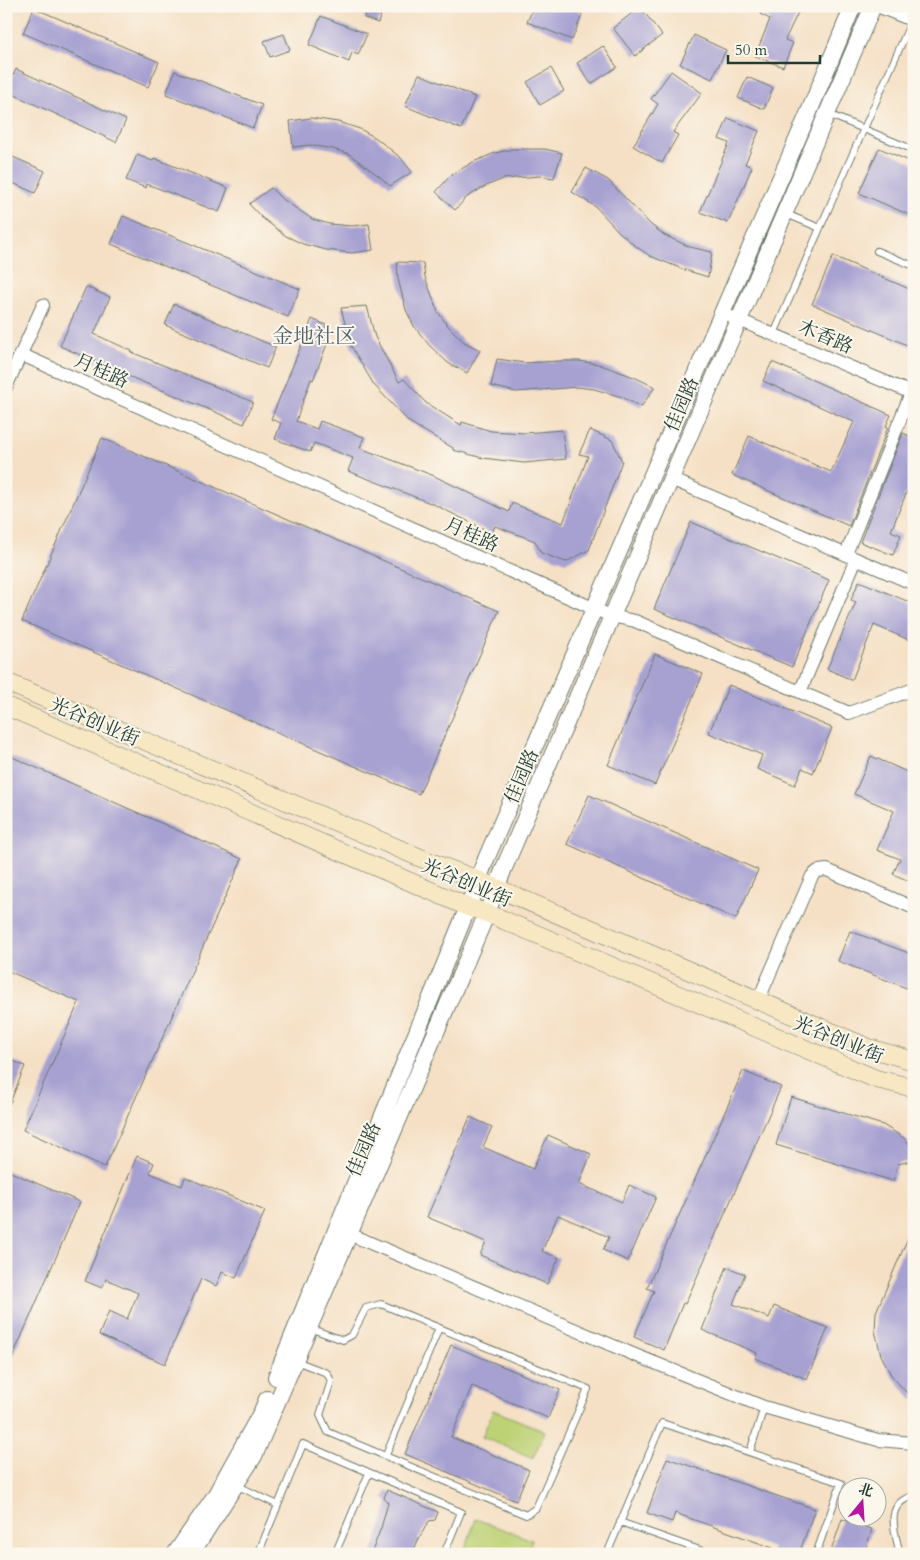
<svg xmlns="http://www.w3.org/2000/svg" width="920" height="1560" font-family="Cardo,'Noto Serif SC',serif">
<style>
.green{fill:#bdd175;stroke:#6e8754}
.building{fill:#a7a1d2}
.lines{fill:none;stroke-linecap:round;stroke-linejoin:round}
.service-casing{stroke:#6a7667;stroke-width:8}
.minor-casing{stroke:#6a7667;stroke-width:14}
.tertiary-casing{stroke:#6a7667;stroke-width:18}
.secondary-casing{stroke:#6a7667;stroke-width:19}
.service{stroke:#fff;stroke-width:6}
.minor{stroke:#fff;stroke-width:12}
.tertiary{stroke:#fff;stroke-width:16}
.secondary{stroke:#f7e8c3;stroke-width:18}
.labels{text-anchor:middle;stroke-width:4;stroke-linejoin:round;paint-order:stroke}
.street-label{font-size:19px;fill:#1f3d34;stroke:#fbf7ec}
.quarter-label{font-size:21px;fill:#4f606b;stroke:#fbf7ec}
</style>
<rect width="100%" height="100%" fill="#fbf7ec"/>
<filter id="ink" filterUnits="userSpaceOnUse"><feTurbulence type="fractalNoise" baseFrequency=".02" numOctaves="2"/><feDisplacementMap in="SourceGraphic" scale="10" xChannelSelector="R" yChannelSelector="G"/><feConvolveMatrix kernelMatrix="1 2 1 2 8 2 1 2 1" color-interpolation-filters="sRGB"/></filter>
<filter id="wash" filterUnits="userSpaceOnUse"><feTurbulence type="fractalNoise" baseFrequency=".0096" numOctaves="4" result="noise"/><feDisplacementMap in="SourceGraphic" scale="20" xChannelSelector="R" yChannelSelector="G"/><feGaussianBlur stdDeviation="1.12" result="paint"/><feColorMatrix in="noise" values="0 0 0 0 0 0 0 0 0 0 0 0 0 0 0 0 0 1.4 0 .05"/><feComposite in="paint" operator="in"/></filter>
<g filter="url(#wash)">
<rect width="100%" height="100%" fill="#f5e0c5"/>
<!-- green -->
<path class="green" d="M 493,1410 L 545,1431 L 533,1458 L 482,1437 Z
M 476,1519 L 532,1540 L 527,1554 L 463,1554 Z"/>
<g id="blocks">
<!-- building -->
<path class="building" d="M 368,6 L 384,6 L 378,23 L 364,18 Z
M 534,6 L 576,6 L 582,15 L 572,40 L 527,22 Z
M 763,6 L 801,6 L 785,40 L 793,43 L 783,67 L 755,56 L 770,19 L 760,14 Z
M 640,7 L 662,35 L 635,56 L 613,28 Z
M 34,8 L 159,62 L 148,87 L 23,33 Z
M 321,16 L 367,34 L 358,55 L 352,52 L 349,62 L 309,45 Z
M 284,34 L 290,50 L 270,57 L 264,41 Z
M 694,35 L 726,50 L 712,79 L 680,64 Z
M 603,46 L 617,67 L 591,84 L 577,63 Z
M 551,68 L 564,91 L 540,105 L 527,82 Z
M 16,69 L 126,120 L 116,142 L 6,91 Z
M 175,71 L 262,105 L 253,128 L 166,94 Z
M 671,71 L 702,93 L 673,132 L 678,135 L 662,163 L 633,146 L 658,104 L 651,99 Z
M 419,74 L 475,97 L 461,129 L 405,106 Z
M 747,77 L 773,88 L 764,109 L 738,98 Z
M 311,118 L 338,122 L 360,129 L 376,138 L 401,158 L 412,172 L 390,186 L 379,176 L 349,154 L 333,149 L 310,145 L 293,147 L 290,121 Z
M 728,118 L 759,131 L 745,164 L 752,167 L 728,223 L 700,212 L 729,143 L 719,139 Z
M 879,148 L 914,163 L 914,217 L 859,193 Z
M 513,149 L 545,149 L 562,153 L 554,178 L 540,176 L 503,179 L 486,186 L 467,197 L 455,210 L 436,192 L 450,176 L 473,162 L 495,153 Z
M 6,154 L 45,171 L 35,193 L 6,180 Z
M 137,155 L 153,161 L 154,158 L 228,188 L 219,212 L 147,184 L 146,188 L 126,180 Z
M 586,168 L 608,180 L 650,224 L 664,235 L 690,247 L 712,252 L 708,277 L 685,270 L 650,256 L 634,245 L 619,232 L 596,207 L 572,192 Z
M 271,188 L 281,198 L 312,219 L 329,224 L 352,226 L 369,224 L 373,250 L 352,253 L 326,250 L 303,244 L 286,236 L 261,217 L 249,204 Z
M 123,216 L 300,289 L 288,317 L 111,244 Z
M 833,256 L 914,291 L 914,348 L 812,304 Z
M 397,262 L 423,263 L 425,277 L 438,312 L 448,326 L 464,342 L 480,350 L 467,373 L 448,363 L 429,345 L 414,326 L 406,310 L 398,279 Z
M 86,287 L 110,297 L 94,334 L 132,351 L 131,352 L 253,402 L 244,424 L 128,376 L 60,346 Z
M 174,304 L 276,347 L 267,368 L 165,325 Z
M 367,306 L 375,337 L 399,382 L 404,379 L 426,403 L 461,425 L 462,422 L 491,431 L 525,433 L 562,430 L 566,459 L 524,463 L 483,458 L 453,450 L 453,448 L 409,422 L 374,385 L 351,346 L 341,308 Z
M 312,319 L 326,325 L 324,331 L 331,334 L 313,380 L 311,379 L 296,421 L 317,429 L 320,421 L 364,437 L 360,448 L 432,475 L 509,512 L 512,503 L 563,523 L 588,456 L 579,454 L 590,430 L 612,440 L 622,461 L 589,550 L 566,562 L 541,553 L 535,541 L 495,526 L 492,533 L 433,504 L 348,471 L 353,458 L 314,443 L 310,452 L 275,439 L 281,423 L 271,419 Z
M 497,359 L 525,363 L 559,361 L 579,361 L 598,364 L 634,377 L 655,387 L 641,407 L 622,397 L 594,389 L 577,387 L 516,392 L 491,386 Z
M 772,362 L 891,415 L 886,426 L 888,427 L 849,526 L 732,475 L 749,436 L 831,472 L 854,422 L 763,381 Z
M 903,433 L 914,438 L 914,474 L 891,531 L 901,535 L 893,555 L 860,542 Z
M 102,438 L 499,611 L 419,794 L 22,621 Z
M 691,522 L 829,580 L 792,667 L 654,609 Z
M 859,581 L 914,604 L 914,642 L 874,625 L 852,680 L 827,669 L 856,602 L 851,600 Z
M 655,654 L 703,674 L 655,785 L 608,765 Z
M 729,685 L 832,728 L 813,773 L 802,768 L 795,785 L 757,769 L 762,755 L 709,733 Z
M 10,756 L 242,859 L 105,1167 L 23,1130 L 79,1002 L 6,970 L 6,765 Z
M 871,756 L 914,775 L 914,883 L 893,874 L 900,859 L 877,850 L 894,811 L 854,794 Z
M 589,795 L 758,870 L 736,919 L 567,844 Z
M 850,931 L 914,955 L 914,991 L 838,961 Z
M 6,1058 L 25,1066 L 7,1110 L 6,1110 Z
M 743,1071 L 781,1087 L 685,1304 L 683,1303 L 664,1350 L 634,1337 L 654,1291 L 647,1288 Z
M 791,1097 L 883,1125 L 904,1138 L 914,1149 L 914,1160 L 898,1164 L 893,1181 L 776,1145 Z
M 470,1117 L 492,1127 L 483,1147 L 533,1169 L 548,1135 L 591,1154 L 579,1184 L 622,1202 L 629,1185 L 656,1197 L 628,1261 L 603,1250 L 609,1237 L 558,1215 L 542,1251 L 559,1258 L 547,1284 L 480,1255 L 486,1242 L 427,1217 Z
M 137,1156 L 154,1163 L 150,1173 L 182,1186 L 185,1177 L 265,1211 L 236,1278 L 222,1272 L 216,1286 L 201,1279 L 165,1364 L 99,1335 L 109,1311 L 127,1319 L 138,1293 L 106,1279 L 102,1288 L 85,1281 Z
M 6,1170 L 80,1202 L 6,1372 Z
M 914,1224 L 914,1401 L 891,1375 L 881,1355 L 875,1331 L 876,1312 Z
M 727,1267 L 745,1274 L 733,1304 L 769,1318 L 774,1306 L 828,1328 L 807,1379 L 755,1358 L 757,1353 L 702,1330 Z
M 451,1345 L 560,1390 L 548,1418 L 472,1386 L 451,1437 L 529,1470 L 516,1501 L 405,1454 Z
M 667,1458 L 815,1509 L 799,1554 L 771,1554 L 773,1548 L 675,1513 L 672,1522 L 647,1513 Z
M 387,1490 L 438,1512 L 435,1520 L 429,1521 L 419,1538 L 412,1554 L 371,1554 L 381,1528 L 388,1503 L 384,1498 Z
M 842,1519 L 872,1529 L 864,1554 L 830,1554 Z"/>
</g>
</g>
<g filter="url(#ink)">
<use href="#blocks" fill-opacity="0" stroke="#6a7667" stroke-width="1"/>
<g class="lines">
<defs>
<path id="service" d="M 828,114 L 914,150
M 786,214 L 820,228 L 912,20
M 877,251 L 914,266
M 774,334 L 820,228
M 296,1361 L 327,1373 L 331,1381 L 320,1415 L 328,1432 L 526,1515 L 536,1508 L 588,1389 L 381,1304 L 366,1308 L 352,1335 L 343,1340 L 309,1328
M 750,1452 L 764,1407
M 386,1455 L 439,1328
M 236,1485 L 278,1505
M 620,1522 L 711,1554
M 258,1554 L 303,1444 L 461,1512 L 444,1554
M 335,1554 L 369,1473
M 607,1554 L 662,1423 L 841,1483 L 816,1554
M 900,1554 C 895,1532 883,1503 914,1496"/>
<path id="minor" d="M 877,6 L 914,21
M 732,317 L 914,394
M 20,354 L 595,609 L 611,616 L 635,621 L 849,713 L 914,689
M 6,387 L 43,305
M 671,479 L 914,584
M 846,554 L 911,393
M 800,692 L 856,559
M 758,1001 L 812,876 L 818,871 L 827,870 L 914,908
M 349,1234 L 635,1355 L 764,1407 L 878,1440 L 914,1443"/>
<path id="tertiary" d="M 276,1377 L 468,907 L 486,859 L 809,112 L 853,6
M 175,1554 L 215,1496 L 262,1411 L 267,1399
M 191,1554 L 254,1456 L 487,913 L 504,868 L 739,320 L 873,6"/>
<path id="secondary" d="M 6,682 L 428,861 L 478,880 L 869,1048 L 914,1061
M 6,706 L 468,907 L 487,913 L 876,1079 L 914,1088"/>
</defs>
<!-- service casing -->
<use href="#service" class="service-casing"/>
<!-- minor casing -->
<use href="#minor" class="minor-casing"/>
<!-- tertiary casing -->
<use href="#tertiary" class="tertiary-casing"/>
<!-- secondary casing -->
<use href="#secondary" class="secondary-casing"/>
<!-- service -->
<use href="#service" class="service"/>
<!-- minor -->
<use href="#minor" class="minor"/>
<!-- tertiary -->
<use href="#tertiary" class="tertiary"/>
<!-- secondary -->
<use href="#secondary" class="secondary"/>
</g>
</g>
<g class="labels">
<!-- street labels -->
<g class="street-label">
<text transform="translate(826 336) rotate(23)" y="7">木香路</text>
<text transform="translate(102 370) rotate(24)" y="7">月桂路</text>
<text transform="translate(681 404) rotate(-67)" y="7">佳园路</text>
<text transform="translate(472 534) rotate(24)" y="7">月桂路</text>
<text transform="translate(95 721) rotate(23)" y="7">光谷创业街</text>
<text transform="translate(521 776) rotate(-67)" y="7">佳园路</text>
<text transform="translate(467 882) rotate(23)" y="7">光谷创业街</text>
<text transform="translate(839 1039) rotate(22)" y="7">光谷创业街</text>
<text transform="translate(363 1149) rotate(-67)" y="7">佳园路</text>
</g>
<!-- quarter labels -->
<g class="quarter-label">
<text x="314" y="343">金地社区</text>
</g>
</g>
<!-- margin -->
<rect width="920" height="1560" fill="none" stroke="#fbf7ec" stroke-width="25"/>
<!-- north arrow -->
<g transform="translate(862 1502) rotate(18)"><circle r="24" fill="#fbf7ec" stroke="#a3ada2"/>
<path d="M0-4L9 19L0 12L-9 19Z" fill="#b5179e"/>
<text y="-8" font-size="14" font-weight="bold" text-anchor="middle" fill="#1f3d34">北</text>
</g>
<!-- scale -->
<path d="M728 55v8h92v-8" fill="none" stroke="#1f3d34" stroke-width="2.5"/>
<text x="735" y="55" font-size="15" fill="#1f3d34" stroke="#fbf7ec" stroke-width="4" paint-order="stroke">50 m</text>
</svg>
